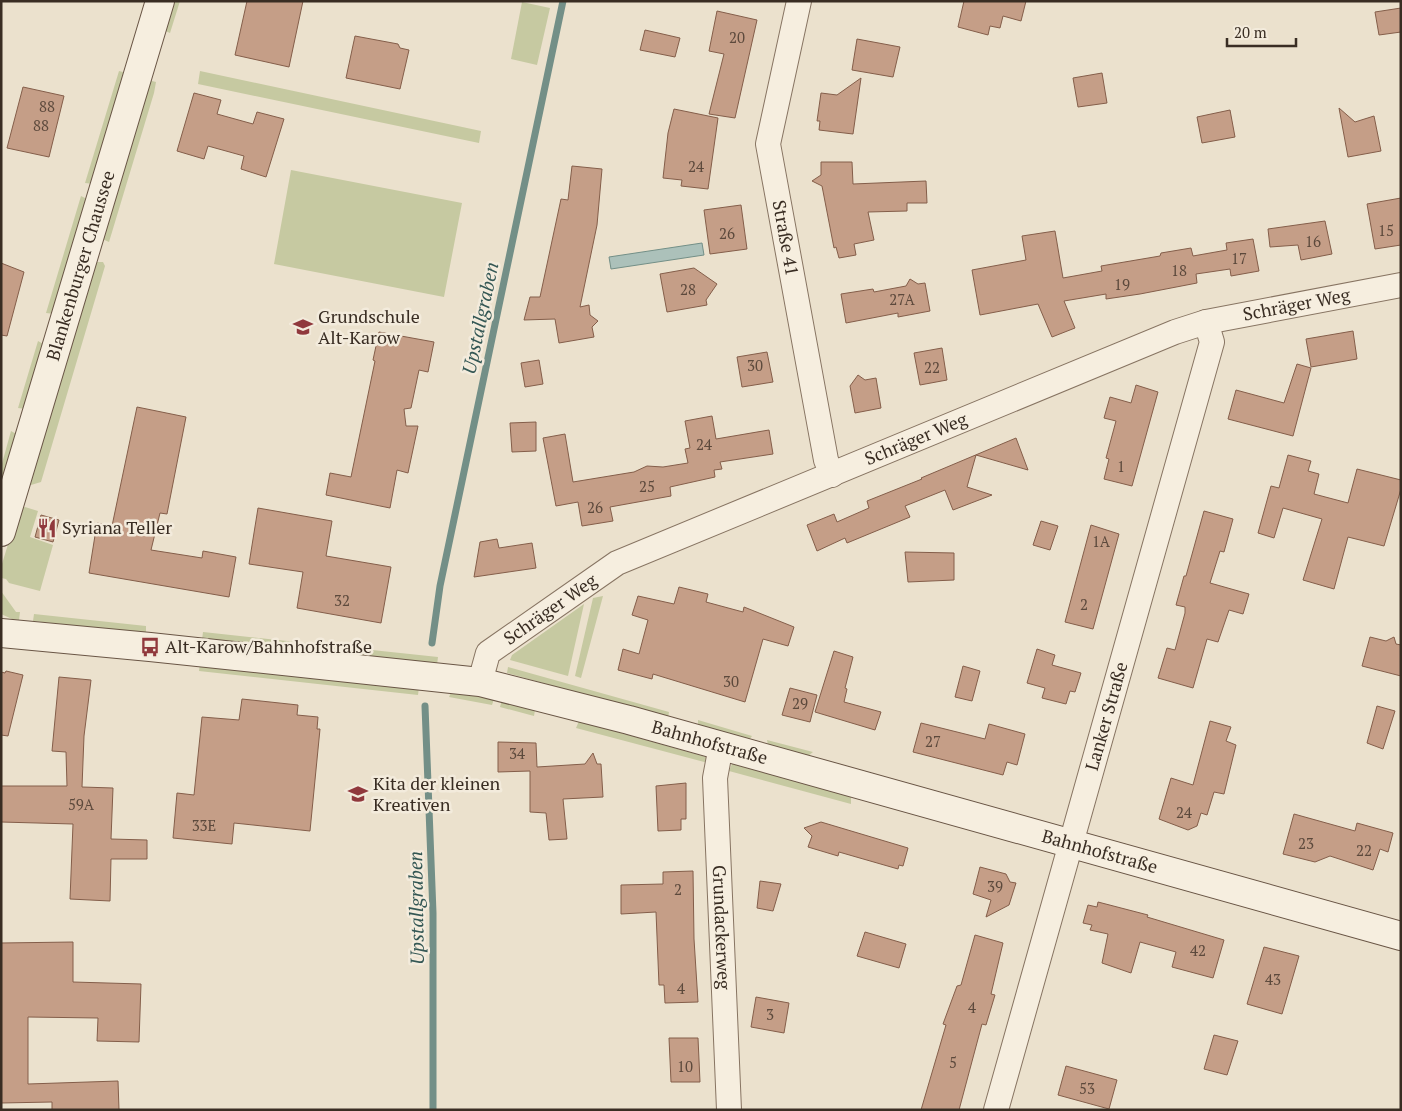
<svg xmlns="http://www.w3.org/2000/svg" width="1402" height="1111" font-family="'PT Serif',serif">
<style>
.green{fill:#c6c9a1}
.water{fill:#acc1ba;stroke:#738f87}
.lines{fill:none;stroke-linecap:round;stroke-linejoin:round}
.stream{stroke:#738f87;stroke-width:7}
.building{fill:#c59e87;stroke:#845e4a}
.street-casing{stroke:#877462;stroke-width:26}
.secondary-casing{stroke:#695545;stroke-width:30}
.street{stroke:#f6eedf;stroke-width:24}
.secondary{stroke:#f6eedf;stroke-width:28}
.labels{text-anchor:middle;stroke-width:5;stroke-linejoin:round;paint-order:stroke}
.number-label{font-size:15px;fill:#5c493c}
.street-label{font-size:18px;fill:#392d23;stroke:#f3ebdc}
.poi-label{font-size:18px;fill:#392d23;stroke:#f3ebdc;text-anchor:start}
.water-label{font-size:19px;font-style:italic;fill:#345754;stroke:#f3ebdc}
</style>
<rect width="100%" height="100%" fill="#ebe1cd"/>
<!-- green -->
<path class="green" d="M 172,1 L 180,1 L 170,33 L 163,30 Z
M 522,2 L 550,8 L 537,65 L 511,59 Z
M 119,71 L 127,73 L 94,184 L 85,183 Z
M 200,71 L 481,131 L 479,143 L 198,84 Z
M 148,80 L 156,82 L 154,93 L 109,242 L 100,238 Z
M 291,170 L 462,203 L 444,297 L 274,264 Z
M 81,196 L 89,200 L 55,314 L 46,313 Z
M 93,262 L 103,262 L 105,266 L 41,482 L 31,485 L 28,478 Z
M 38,341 L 45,345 L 26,409 L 18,408 Z
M 11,431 L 18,435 L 1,486 L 1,467 Z
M 25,507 L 38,511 L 30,537 L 53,545 L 40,591 L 9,583 L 6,579 L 1,578 L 1,567 L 19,509 Z
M 1,591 L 16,612 L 20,612 L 19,620 L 12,619 L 1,614 Z
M 603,596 L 581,678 L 575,676 L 593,598 Z
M 584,604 L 568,676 L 510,660 L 512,655 Z
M 34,614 L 146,626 L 146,633 L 33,621 Z
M 203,632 L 438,657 L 437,665 L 202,640 Z
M 200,663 L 419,687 L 418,695 L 199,671 Z
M 508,667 L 669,712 L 668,718 L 507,673 Z
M 452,690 L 494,699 L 492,705 L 449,697 Z
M 502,700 L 535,710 L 534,716 L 500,707 Z
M 698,720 L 752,736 L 749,740 L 698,726 Z
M 579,721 L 706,757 L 708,763 L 576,728 Z
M 767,740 L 813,752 L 808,756 L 768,745 Z
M 732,764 L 851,797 L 851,804 L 729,771 Z"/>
<!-- water -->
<path class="water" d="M 702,243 L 704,255 L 611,269 L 609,257 Z"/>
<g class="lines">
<!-- stream -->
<path class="stream" d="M 432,643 L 440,586 L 563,1
M 425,706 L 433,913 L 433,1110"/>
</g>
<!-- building -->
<path class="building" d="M 247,1 L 303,1 L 289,67 L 235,55 Z
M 964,1 L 1026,1 L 1021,21 L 1003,16 L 1000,28 L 990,26 L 988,35 L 958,27 Z
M 1401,8 L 1401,32 L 1379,35 L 1375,12 Z
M 717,11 L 757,20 L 735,118 L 709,114 L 724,54 L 709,51 Z
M 645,30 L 680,38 L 675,57 L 640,50 Z
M 355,36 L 398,44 L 400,48 L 409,50 L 400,89 L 346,78 Z
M 857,39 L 900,47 L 893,77 L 852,70 Z
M 1102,73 L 1107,103 L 1078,107 L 1073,78 Z
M 861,78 L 853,134 L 819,130 L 820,121 L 817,121 L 821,93 L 837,95 Z
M 23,87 L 64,96 L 49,157 L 7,148 Z
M 194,93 L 221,100 L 217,114 L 253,124 L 257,112 L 284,119 L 266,177 L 241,169 L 244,156 L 208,146 L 204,159 L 177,151 Z
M 1339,108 L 1355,122 L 1374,116 L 1381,151 L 1348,157 Z
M 674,109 L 718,118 L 708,189 L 681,186 L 682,180 L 663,178 L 668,133 Z
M 1230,110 L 1235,137 L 1202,143 L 1197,117 Z
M 821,162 L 852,162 L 853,184 L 926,181 L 927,203 L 907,203 L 907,211 L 868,212 L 874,240 L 854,244 L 856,255 L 839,258 L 836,247 L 834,248 L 822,186 L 812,181 L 821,175 Z
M 572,166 L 602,169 L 597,225 L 580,307 L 589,305 L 590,315 L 598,321 L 592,327 L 594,337 L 559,343 L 555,319 L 524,320 L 530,297 L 540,297 L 561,199 L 568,200 Z
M 1401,198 L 1401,245 L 1375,249 L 1367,204 Z
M 741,205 L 747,249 L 710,254 L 704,210 Z
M 1325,221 L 1332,254 L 1301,260 L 1298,245 L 1270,247 L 1268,229 Z
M 1055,231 L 1063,278 L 1102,271 L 1101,266 L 1160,256 L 1161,253 L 1191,248 L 1193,256 L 1227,250 L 1226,243 L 1253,239 L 1259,271 L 1231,276 L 1230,269 L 1196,274 L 1197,283 L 1140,294 L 1106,299 L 1106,294 L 1064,301 L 1075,328 L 1052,337 L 1038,304 L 980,315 L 972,270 L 1026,260 L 1022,236 Z
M 1,263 L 24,272 L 7,336 L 1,335 Z
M 694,268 L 717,284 L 706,300 L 707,305 L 667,312 L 660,274 Z
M 910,279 L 918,284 L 925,283 L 930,311 L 898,317 L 898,313 L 846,323 L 841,294 L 873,289 L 874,292 L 906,286 Z
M 1353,331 L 1357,359 L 1311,367 L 1306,339 Z
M 379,332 L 434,342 L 428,372 L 419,370 L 411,408 L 404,409 L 406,426 L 418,426 L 408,473 L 397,470 L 390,508 L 326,495 L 330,473 L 351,477 L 375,361 L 373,360 Z
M 942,348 L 947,380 L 920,385 L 914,353 Z
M 767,352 L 773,382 L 742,387 L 737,357 Z
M 539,360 L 543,384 L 525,387 L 521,363 Z
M 1297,364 L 1311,368 L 1293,436 L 1228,419 L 1236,390 L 1284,403 Z
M 858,375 L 865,380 L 876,378 L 881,408 L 855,413 L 850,386 Z
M 1136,385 L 1158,392 L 1132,486 L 1104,479 L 1109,459 L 1106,458 L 1116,421 L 1104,418 L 1110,397 L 1131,403 Z
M 137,407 L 186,417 L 167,514 L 160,513 L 151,550 L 202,558 L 203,551 L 236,557 L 229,597 L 89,573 L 97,523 L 112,526 Z
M 712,416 L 716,439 L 769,430 L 773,454 L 720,462 L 722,469 L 714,470 L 715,477 L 670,487 L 671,496 L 610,507 L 613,521 L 582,526 L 578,502 L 556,506 L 543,438 L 565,434 L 573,482 L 634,472 L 647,466 L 663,467 L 688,463 L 685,449 L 690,448 L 685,421 Z
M 536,422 L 536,451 L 512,452 L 510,423 Z
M 1016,438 L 1028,470 L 976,455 L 967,487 L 992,495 L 953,510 L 945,490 L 905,506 L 910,517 L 847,543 L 845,538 L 817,551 L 807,525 L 834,514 L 837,522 L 869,508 L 867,501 L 922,479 L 921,478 Z
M 1288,455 L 1311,461 L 1308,471 L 1319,474 L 1314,494 L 1348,503 L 1357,469 L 1401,480 L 1401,489 L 1384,546 L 1348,537 L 1334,589 L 1303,580 L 1322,519 L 1283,508 L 1274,538 L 1258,533 L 1271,486 L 1279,488 Z
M 258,508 L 332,521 L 326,556 L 391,567 L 381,623 L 297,608 L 303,572 L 249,564 Z
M 1204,511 L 1233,519 L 1224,552 L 1220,551 L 1210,583 L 1249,594 L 1243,614 L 1229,610 L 1218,642 L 1207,639 L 1193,688 L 1158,678 L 1167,648 L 1175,650 L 1185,613 L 1185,607 L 1176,605 L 1184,576 L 1186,576 Z
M 41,515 L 59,520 L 53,542 L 35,537 Z
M 1041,521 L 1058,526 L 1050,550 L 1033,545 Z
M 1091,525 L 1119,534 L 1093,629 L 1065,622 Z
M 497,539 L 499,548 L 532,543 L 536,568 L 474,577 L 480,542 Z
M 905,552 L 954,553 L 954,580 L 908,582 Z
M 679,587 L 708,594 L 706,602 L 743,612 L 744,607 L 794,627 L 788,646 L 763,639 L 745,702 L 653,674 L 652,679 L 618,670 L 623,649 L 639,654 L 648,620 L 632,615 L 638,596 L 674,604 Z
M 1370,637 L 1386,641 L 1394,637 L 1396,644 L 1401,645 L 1401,676 L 1362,666 Z
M 1037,649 L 1055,655 L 1052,665 L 1081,673 L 1075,692 L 1070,691 L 1066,704 L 1042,698 L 1045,688 L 1027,683 Z
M 834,651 L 853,657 L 845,688 L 847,689 L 844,702 L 881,712 L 875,730 L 815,712 Z
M 963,666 L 980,671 L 972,701 L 955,697 Z
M 6,671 L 23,675 L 8,736 L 1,735 L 1,672 L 5,673 Z
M 59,677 L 91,680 L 84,736 L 82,787 L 113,788 L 111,839 L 147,840 L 147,859 L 111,859 L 110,901 L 70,899 L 73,824 L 1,822 L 1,786 L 67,786 L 66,752 L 52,751 Z
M 790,688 L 817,695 L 810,722 L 782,715 Z
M 242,699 L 298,705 L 297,715 L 318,717 L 317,729 L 320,729 L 310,831 L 234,823 L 232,844 L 173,838 L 177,793 L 194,795 L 202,717 L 239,720 Z
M 1377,706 L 1395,711 L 1383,749 L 1367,743 Z
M 1210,721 L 1231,727 L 1226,741 L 1236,745 L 1224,794 L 1214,792 L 1207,815 L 1201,813 L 1197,826 L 1188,830 L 1159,819 L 1171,778 L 1193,785 Z
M 921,723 L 985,739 L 989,724 L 1025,734 L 1017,765 L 1007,762 L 1003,775 L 913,752 Z
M 498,742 L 536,743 L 537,767 L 585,764 L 593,753 L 597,764 L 601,764 L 603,797 L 563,799 L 567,839 L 549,840 L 546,813 L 530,812 L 530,771 L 498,772 Z
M 686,783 L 686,819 L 681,819 L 681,830 L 658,831 L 656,786 Z
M 1294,814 L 1355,831 L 1357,823 L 1393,833 L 1388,852 L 1380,849 L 1373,870 L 1330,856 L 1315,862 L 1283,854 Z
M 821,822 L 908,848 L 903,866 L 899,865 L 898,869 L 839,852 L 838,856 L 808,847 L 812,836 L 804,828 Z
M 980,867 L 1006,874 L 1010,882 L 1016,883 L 1009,905 L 986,917 L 991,900 L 973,894 Z
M 693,871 L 694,939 L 698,1002 L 665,1003 L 664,985 L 659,985 L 656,912 L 621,914 L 621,885 L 663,884 L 663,872 Z
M 760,881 L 781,884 L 773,911 L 757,908 Z
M 1098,902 L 1148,915 L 1147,917 L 1224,940 L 1213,978 L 1172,967 L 1176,952 L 1140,942 L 1131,973 L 1102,963 L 1108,934 L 1090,930 L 1092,925 L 1083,923 L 1088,905 L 1097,907 Z
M 865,932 L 906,944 L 899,968 L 857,956 Z
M 975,935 L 1003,943 L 991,994 L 995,995 L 986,1025 L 982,1024 L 959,1110 L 921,1110 L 946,1025 L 943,1024 L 957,986 L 961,985 Z
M 73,942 L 73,982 L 141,984 L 139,1042 L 97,1041 L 98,1018 L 28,1017 L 28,1084 L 118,1081 L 119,1110 L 52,1110 L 52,1102 L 1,1103 L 1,943 Z
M 1264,947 L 1299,956 L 1282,1014 L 1247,1004 Z
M 756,997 L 789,1003 L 784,1033 L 751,1027 Z
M 1214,1035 L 1238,1041 L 1227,1075 L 1204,1069 Z
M 669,1038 L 698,1038 L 700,1082 L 671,1082 Z
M 1066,1066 L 1117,1080 L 1109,1109 L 1058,1095 Z"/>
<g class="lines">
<defs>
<g id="street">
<path id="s1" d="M 799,1 L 768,144 L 826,460 L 832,475"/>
<path id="s2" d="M 480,682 L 488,653 L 617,563 L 1175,332 L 1206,322 L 1401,285"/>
<path id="s3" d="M 721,746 L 715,778 L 729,1110"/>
<path id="s4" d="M 996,1110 L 1212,342 L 1206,322"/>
</g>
<g id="secondary">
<path id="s5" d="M 1,532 L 160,1"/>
<path id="s6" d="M 1,633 L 150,647 L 480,682 L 629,720 L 1401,936"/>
</g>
</defs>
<!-- street casing -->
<use href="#street" class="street-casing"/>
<!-- secondary casing -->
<use href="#secondary" class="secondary-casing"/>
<!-- street -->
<use href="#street" class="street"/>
<!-- secondary -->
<use href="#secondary" class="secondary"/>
</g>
<!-- icons -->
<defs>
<symbol id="school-bare" viewBox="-9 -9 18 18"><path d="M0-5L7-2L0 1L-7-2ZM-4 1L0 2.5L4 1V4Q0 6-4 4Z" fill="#90383c" stroke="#f3ebdc" stroke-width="2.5" paint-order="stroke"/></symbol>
<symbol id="restaurant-bare" viewBox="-9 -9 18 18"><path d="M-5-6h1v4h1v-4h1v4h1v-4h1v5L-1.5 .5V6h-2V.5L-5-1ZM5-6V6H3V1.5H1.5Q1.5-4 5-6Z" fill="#90383c" stroke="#f3ebdc" stroke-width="2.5" paint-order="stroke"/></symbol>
<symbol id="bus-bare" viewBox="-9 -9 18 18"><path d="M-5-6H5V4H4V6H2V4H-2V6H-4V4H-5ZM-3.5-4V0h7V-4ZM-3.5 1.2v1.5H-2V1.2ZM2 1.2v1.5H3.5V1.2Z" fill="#90383c" stroke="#f3ebdc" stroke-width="2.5" paint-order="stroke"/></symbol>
</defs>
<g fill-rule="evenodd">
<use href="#school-bare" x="289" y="313" width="28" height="28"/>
<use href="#restaurant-bare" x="33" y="514" width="28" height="28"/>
<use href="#bus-bare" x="136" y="633" width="28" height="28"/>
<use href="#school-bare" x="344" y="780" width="28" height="28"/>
</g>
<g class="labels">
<!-- number labels -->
<g class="number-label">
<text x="737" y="43">20</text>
<text x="47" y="112">88</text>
<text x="41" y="131">88</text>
<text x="696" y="172">24</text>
<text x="1386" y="236">15</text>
<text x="727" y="239">26</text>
<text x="1313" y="247">16</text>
<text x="1239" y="264">17</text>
<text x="1179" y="276">18</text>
<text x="1122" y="290">19</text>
<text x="688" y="295">28</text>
<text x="902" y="305">27A</text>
<text x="755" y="371">30</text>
<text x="932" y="373">22</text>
<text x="704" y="450">24</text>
<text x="1121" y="472">1</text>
<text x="647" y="492">25</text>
<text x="595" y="513">26</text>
<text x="1101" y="547">1A</text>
<text x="342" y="606">32</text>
<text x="1084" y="610">2</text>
<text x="731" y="687">30</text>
<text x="800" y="709">29</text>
<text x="933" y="747">27</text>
<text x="517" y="759">34</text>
<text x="81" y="810">59A</text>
<text x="1184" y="818">24</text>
<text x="204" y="831">33E</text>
<text x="1306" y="849">23</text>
<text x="1364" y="856">22</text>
<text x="995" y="892">39</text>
<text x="678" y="895">2</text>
<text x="1198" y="956">42</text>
<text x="1273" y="985">43</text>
<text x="681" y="994">4</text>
<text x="972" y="1013">4</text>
<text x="770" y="1020">3</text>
<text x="953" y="1068">5</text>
<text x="685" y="1072">10</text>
<text x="1087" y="1094">53</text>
</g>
<!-- street labels -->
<g class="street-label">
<text dy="6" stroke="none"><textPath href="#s1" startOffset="242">Straße 41</textPath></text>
<text dy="6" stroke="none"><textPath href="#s5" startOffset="278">Blankenburger Chaussee</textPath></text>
<text dy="6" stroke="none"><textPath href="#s2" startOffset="916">Schräger Weg</textPath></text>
<text dy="6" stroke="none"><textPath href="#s2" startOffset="511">Schräger Weg</textPath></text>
<text dy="6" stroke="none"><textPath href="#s2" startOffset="106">Schräger Weg</textPath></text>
<text dy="6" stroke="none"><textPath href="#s4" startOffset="409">Lanker Straße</textPath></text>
<text dy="6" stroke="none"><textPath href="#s6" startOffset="719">Bahnhofstraße</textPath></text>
<text dy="6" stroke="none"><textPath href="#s6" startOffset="1124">Bahnhofstraße</textPath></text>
<text dy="6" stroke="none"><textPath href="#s3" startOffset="182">Grundackerweg</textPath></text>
</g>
<!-- poi labels -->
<g class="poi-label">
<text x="318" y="323">Grundschule<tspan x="318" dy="21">Alt-Karow</tspan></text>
<text x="62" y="534">Syriana Teller</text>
<text x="165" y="653">Alt-Karow/Bahnhofstraße</text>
<text x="373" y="790">Kita der kleinen<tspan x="373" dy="21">Kreativen</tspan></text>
</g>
<!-- water labels -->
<g class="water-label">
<text transform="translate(480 318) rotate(-78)" y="7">Upstallgraben</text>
<text transform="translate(416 908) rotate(-91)" y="7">Upstallgraben</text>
</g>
</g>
<!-- border -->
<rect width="1402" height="1111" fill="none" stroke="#392d23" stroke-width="5"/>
<!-- scale -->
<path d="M1227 38v8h69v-8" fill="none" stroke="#392d23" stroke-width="2.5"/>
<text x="1234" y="38" font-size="15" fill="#392d23" stroke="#f3ebdc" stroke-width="4" paint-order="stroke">20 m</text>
</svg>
